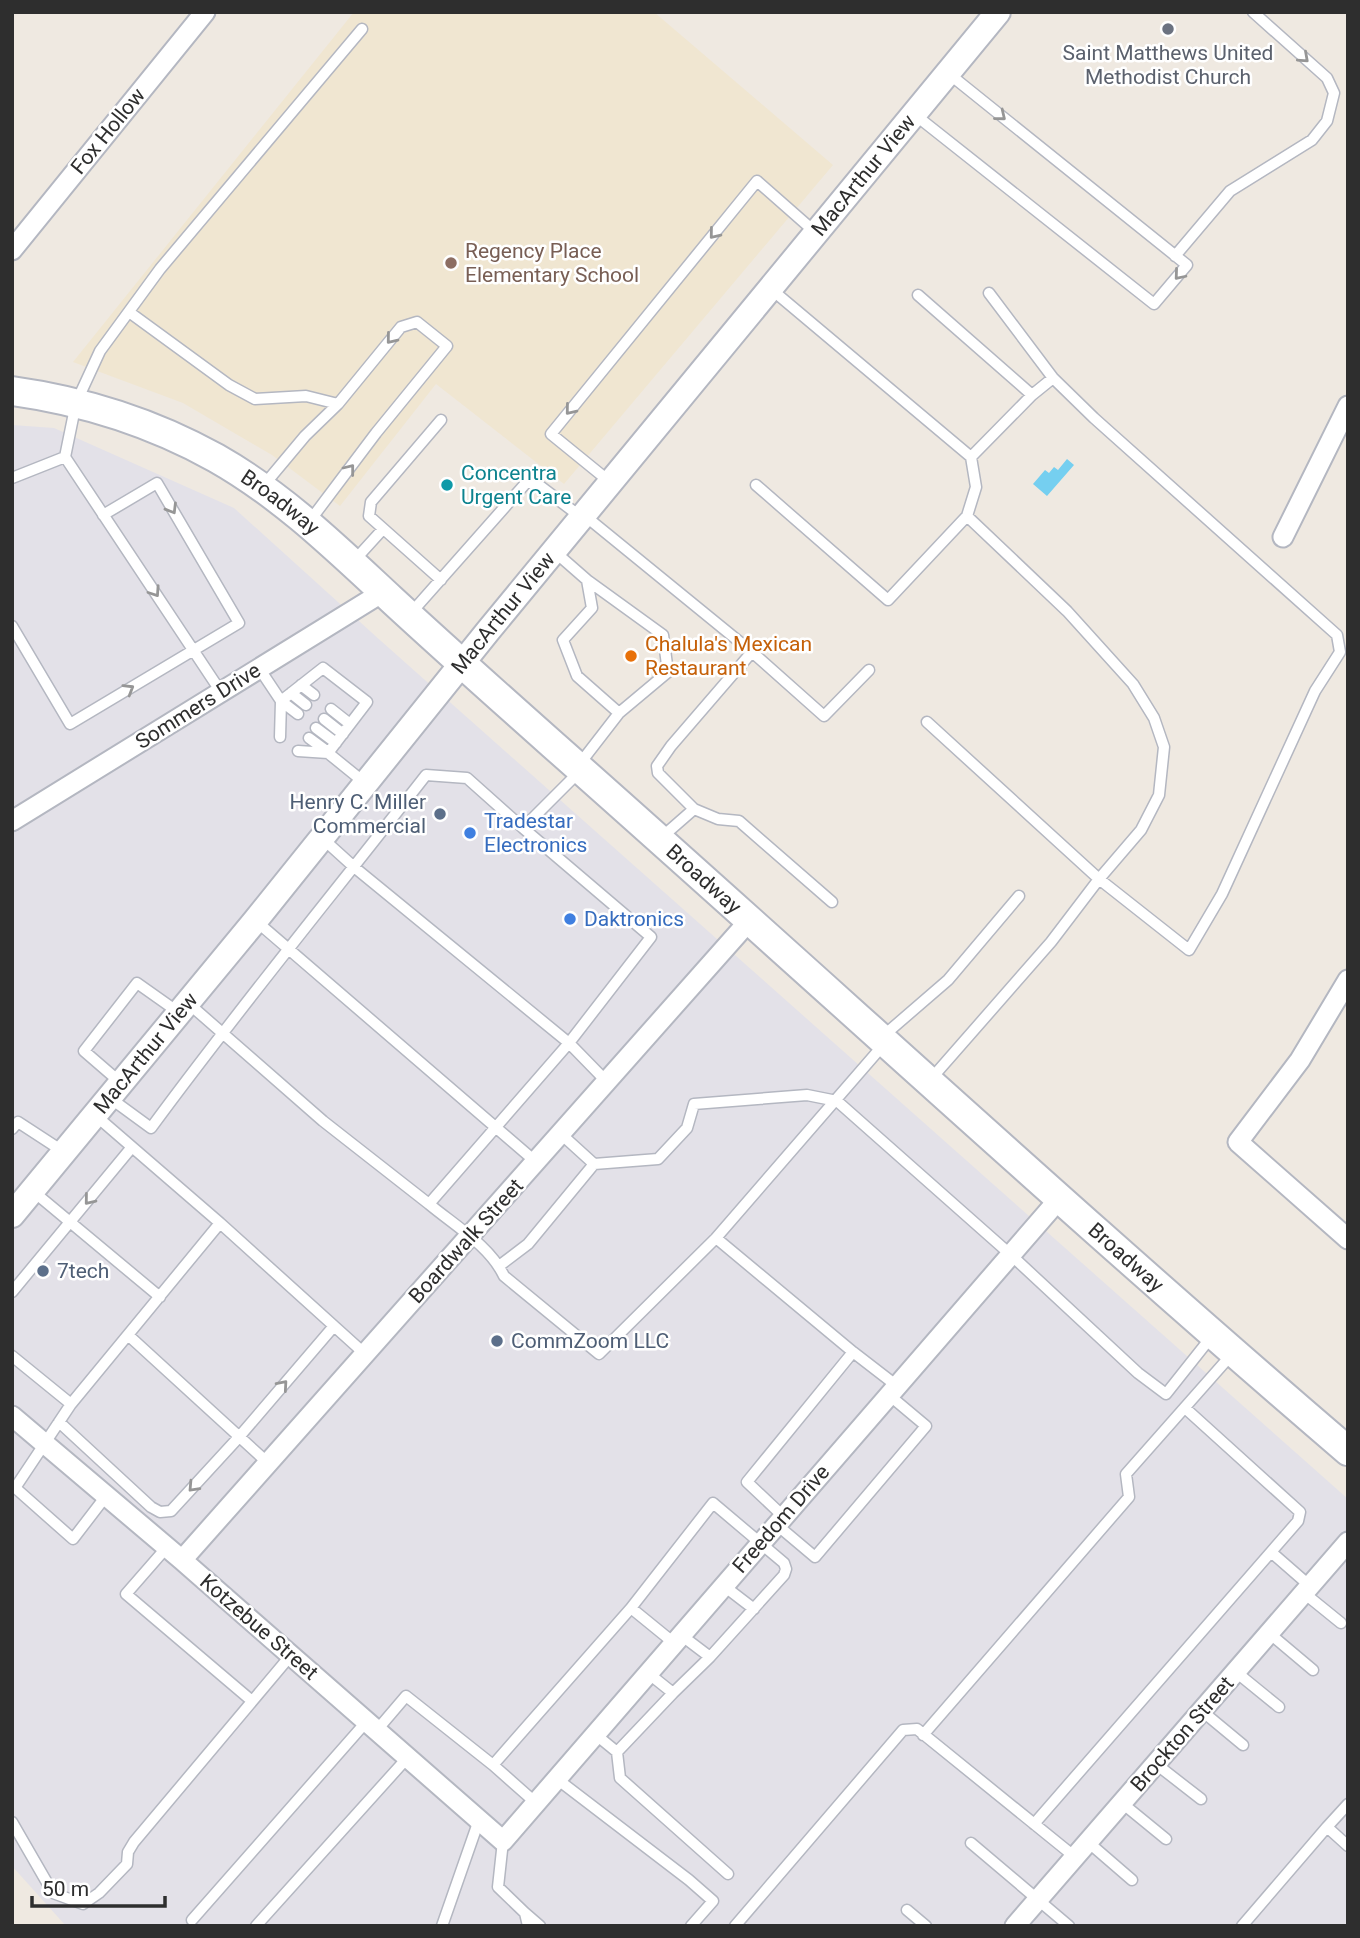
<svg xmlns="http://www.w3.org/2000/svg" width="1360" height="1938" font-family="Roboto,sans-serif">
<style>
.industrial{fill:#e3e1e8}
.education{fill:#f0e6d1}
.water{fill:#75cff0}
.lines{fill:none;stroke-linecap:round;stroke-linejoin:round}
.service-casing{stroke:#b4b7c1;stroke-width:13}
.minor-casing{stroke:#b4b7c1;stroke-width:23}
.tertiary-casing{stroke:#b4b7c1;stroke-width:28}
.secondary-casing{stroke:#b4b7c1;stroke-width:32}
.service{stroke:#fff;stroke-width:10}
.minor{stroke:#fff;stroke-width:19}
.tertiary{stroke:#fff;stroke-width:24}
.secondary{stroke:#fff;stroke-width:28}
.oneway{stroke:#969696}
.worship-dot{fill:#6b7280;stroke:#fff;stroke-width:2.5}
.education-dot{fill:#8d6e63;stroke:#fff;stroke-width:2.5}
.culture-dot{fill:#0f9aa8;stroke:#fff;stroke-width:2.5}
.food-dot{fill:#e8710a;stroke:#fff;stroke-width:2.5}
.service-dot{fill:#5c6f8a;stroke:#fff;stroke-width:2.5}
.shop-dot{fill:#3f7fe0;stroke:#fff;stroke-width:2.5}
.labels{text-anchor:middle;stroke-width:5;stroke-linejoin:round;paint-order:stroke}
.worship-label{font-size:21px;fill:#5b616d;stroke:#fff}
.street-label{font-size:21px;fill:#2e2e2e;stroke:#fff}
.education-label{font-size:21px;fill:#785e54;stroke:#fff;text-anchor:start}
.culture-label{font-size:21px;fill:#0d838f;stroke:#fff;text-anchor:start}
.food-label{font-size:21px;fill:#c56008;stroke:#fff;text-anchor:start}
.service-label{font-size:21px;fill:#4e5e75;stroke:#fff;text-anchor:start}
.shop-label{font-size:21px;fill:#366cbe;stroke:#fff;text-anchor:start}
</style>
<rect width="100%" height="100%" fill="#efe9e1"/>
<!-- industrial -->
<path class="industrial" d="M 12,425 L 54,428 L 234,508 L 381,641 L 1348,1499 L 1348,1926 L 66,1926 L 12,1866 Z"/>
<!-- education -->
<path class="education" d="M 354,12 L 654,12 L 833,165 L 564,484 L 436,384 L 340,506 L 272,455 L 183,403 L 73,362 Z"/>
<!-- water -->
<path class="water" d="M 1067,459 L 1074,465 L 1047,496 L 1033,484 L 1045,470 L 1049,473 L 1054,467 L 1058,470 Z"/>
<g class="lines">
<defs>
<path id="service" d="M 914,114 L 1154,304 L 1187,265 L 948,73
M 1175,256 L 1230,191 L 1312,140 L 1327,121 L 1334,93 L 1327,78 L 1253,12
M 771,289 L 971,457
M 989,293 L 1053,378
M 918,295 L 1032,395
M 129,312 L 229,385 L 255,399 L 306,396 L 338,404
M 441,420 L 371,502 L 369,516 L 441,580
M 12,478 L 65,457
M 610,482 L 551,434 L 757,181 L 815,232
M 264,485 L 305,436 L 338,404 L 401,327 L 417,322 L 447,346 L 376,433 L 309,522
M 756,485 L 888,600 L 967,516 L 976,487 L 971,457 L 1032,395 L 1053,378 L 1094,418 L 1337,635 L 1340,652 L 1315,691 L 1222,894 L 1189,950 L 1099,879 L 927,722
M 584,515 L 752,652
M 555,552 L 587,580 L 592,608 L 563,640 L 577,676 L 619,713 L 578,766
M 353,562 L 383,529
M 587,580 L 663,635 L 668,672 L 619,713
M 411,613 L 526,483 L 536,483 L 581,517
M 12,626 L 70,724 L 239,623 L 157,483 L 103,515
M 259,668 L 281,701 L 323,668 L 367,702 L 328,753 L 365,783
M 301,685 L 314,695
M 221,692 L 65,457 L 76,403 L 100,351 L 160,269 L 362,29
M 291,693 L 306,705
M 281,701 L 298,714
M 331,709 L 350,724
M 324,719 L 343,734
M 316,728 L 336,743
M 280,737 L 281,701
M 309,738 L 328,752
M 298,751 L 328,753
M 694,809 L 658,773 L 657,766 L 671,746 L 752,652 L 824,716 L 869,670
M 523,828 L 651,937 L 569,1043 L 429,1204 C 454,1225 490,1246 504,1276 L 599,1354 L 716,1238
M 662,837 L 694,809 L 718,819 L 739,821 L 832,902
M 322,838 L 354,867 L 569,1043 L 607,1082
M 256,921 L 536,1162
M 188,1003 L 323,1121 L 429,1204
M 882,1037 L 948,980 L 1019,896
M 931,1079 L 1051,942 L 1099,879 L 1141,830 L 1159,795 L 1164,747 L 1154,718 L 1133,684 L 1067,611 L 967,516
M 121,1083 L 84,1051 L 137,983 L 178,1012
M 110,1098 L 151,1128 C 239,1008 334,893 426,775 L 467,778 L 523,828 L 580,771
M 12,1129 L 18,1122 L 64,1152
M 594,1164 L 658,1159 L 687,1128 L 694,1104 L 807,1095 L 837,1101 L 1011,1255 L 1138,1373 L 1166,1394 L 1212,1336
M 34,1192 L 160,1297
M 220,1223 L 365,1354
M 499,1266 L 528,1244 L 594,1164 L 561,1134
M 12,1292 L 132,1147
M 128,1335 L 268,1463
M 853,1352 L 716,1238 L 885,1043
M 12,1356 L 71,1404 L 220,1223 L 95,1115
M 1185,1408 L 1300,1512 L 1298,1521 L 1271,1552 L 1310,1586
M 59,1422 L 151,1507 L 160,1512 L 171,1511 L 239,1437 L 334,1326
M 12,1485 L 73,1539 L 106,1496
M 15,1488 L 71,1404
M 784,1517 L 747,1482 L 853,1352 L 897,1386
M 777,1525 L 815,1557 L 926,1426 L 889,1395
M 167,1547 L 126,1594 L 252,1701
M 724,1586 L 754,1609
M 1304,1593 L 1341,1623
M 631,1608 L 713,1503 L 784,1563 L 786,1569 L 784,1575 L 710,1657 L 681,1635
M 1269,1633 L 1313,1670
M 1236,1672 L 1279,1707
M 673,1693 L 710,1657
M 1202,1711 L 1243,1745
M 377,1730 L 406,1696 L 493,1765 L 631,1608 L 674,1643
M 595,1734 L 617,1752 L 673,1693 L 648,1673
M 923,1735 L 1129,1497 L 1126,1474 L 1232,1354
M 617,1752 L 620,1778 L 728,1874
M 1156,1764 L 1201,1799
M 493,1765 L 536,1803
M 557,1779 L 689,1880 L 713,1901 L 691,1926
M 1122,1803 L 1166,1839
M 1348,1804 L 1327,1827 L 1348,1846
M 12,1822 L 53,1893 L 83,1904 L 99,1893 L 127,1864 L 128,1852 L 134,1842 L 291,1655
M 1034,1824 L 1271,1552
M 503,1841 L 498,1887 L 525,1913 L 528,1926
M 1088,1842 L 1132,1880
M 971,1843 L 1069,1926
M 907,1910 L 926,1926
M 525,1913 L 540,1926
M 192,1920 L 367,1721
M 256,1926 L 408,1757
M 442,1926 L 479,1820
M 735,1926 L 903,1730 L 917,1729 L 1075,1857
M 1242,1926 L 1327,1827"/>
<path id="minor" d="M 12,250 L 205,12
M 1283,537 L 1348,406
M 12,821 L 383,592
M 1348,980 L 1300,1060 L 1238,1142 L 1348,1239
M 12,1416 L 182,1560 L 503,1841 L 1060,1198
M 182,1560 L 749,921
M 1015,1926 L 1348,1542"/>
<g id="tertiary">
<path id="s1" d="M 12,1215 L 255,921 L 488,631 L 998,12"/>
</g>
<g id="secondary">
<path id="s2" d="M 12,391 C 84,401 153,423 216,458 C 283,496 336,548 391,599 C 444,648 498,696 552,744 C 818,979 1078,1220 1348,1451"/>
</g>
</defs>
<!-- service casing -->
<use href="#service" class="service-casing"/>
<!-- minor casing -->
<use href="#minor" class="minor-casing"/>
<!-- tertiary casing -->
<use href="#tertiary" class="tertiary-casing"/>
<!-- secondary casing -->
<use href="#secondary" class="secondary-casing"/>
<!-- service -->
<use href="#service" class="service"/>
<!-- minor -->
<use href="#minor" class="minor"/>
<!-- tertiary -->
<use href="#tertiary" class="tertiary"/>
<!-- secondary -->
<use href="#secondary" class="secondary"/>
</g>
<!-- one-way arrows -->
<defs><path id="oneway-chevron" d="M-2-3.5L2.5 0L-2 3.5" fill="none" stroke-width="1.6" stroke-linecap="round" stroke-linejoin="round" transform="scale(1.75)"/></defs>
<g class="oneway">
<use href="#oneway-chevron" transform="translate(1304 58) rotate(42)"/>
<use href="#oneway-chevron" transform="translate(1001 116) rotate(39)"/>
<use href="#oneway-chevron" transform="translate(714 234) rotate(129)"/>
<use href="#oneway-chevron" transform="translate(1179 275) rotate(130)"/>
<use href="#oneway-chevron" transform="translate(391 339) rotate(129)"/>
<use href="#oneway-chevron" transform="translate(570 410) rotate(129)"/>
<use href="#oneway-chevron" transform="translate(350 469) rotate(-52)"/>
<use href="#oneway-chevron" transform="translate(172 509) rotate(59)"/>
<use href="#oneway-chevron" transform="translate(155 592) rotate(56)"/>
<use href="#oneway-chevron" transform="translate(129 689) rotate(-31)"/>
<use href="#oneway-chevron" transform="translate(89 1200) rotate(129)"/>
<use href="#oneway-chevron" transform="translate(283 1385) rotate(-49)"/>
<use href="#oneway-chevron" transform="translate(193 1487) rotate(133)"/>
</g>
<!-- markers -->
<circle class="worship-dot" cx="1168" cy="29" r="7"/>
<circle class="education-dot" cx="451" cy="263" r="7"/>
<circle class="culture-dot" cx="447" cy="485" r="7"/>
<circle class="food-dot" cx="631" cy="656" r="7"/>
<g class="service-dot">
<circle cx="440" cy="814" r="7"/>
<circle cx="43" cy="1271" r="7"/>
<circle cx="497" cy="1341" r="7"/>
</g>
<g class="shop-dot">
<circle cx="470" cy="833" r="7"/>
<circle cx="570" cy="919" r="7"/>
</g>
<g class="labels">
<!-- worship labels -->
<g class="worship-label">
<text x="1168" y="60">Saint Matthews United<tspan x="1168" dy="24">Methodist Church</tspan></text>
</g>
<!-- street labels -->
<g class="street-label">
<text transform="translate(108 131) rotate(-51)" y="7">Fox Hollow</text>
<text dy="7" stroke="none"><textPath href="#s1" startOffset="1344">MacArthur View</textPath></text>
<text dy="7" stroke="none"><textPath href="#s2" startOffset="294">Broadway</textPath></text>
<text dy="7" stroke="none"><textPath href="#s1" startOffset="777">MacArthur View</textPath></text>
<text transform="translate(198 706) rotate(-32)" y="7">Sommers Drive</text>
<text dy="7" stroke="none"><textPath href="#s2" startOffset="861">Broadway</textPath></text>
<text dy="7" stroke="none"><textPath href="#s1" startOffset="210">MacArthur View</textPath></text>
<text transform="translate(466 1241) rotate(-48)" y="7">Boardwalk Street</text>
<text dy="7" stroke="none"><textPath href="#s2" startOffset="1428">Broadway</textPath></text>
<text transform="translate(781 1519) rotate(-49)" y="7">Freedom Drive</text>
<text transform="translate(259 1627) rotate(41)" y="7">Kotzebue Street</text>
<text transform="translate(1182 1734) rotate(-49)" y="7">Brockton Street</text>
</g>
<!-- education labels -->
<g class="education-label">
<text x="465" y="258">Regency Place<tspan x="465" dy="24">Elementary School</tspan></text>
</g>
<!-- culture labels -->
<g class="culture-label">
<text x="461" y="480">Concentra<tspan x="461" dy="24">Urgent Care</tspan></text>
</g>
<!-- food labels -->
<g class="food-label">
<text x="645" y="651">Chalula's Mexican<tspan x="645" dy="24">Restaurant</tspan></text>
</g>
<!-- service labels -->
<g class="service-label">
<text x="426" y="809" text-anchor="end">Henry C. Miller<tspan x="426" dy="24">Commercial</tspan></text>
<text x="57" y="1278">7tech</text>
<text x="511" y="1348">CommZoom LLC</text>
</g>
<!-- shop labels -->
<g class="shop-label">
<text x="484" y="828">Tradestar<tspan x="484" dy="24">Electronics</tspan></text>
<text x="584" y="926">Daktronics</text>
</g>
</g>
<!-- border -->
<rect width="1360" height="1938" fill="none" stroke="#2e2e2e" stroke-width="28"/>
<!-- scale -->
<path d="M32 1896v10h133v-10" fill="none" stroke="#2e2e2e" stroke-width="3.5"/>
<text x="42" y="1896" font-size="21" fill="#2e2e2e" stroke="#ffffff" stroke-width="5" paint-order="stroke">50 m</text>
</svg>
